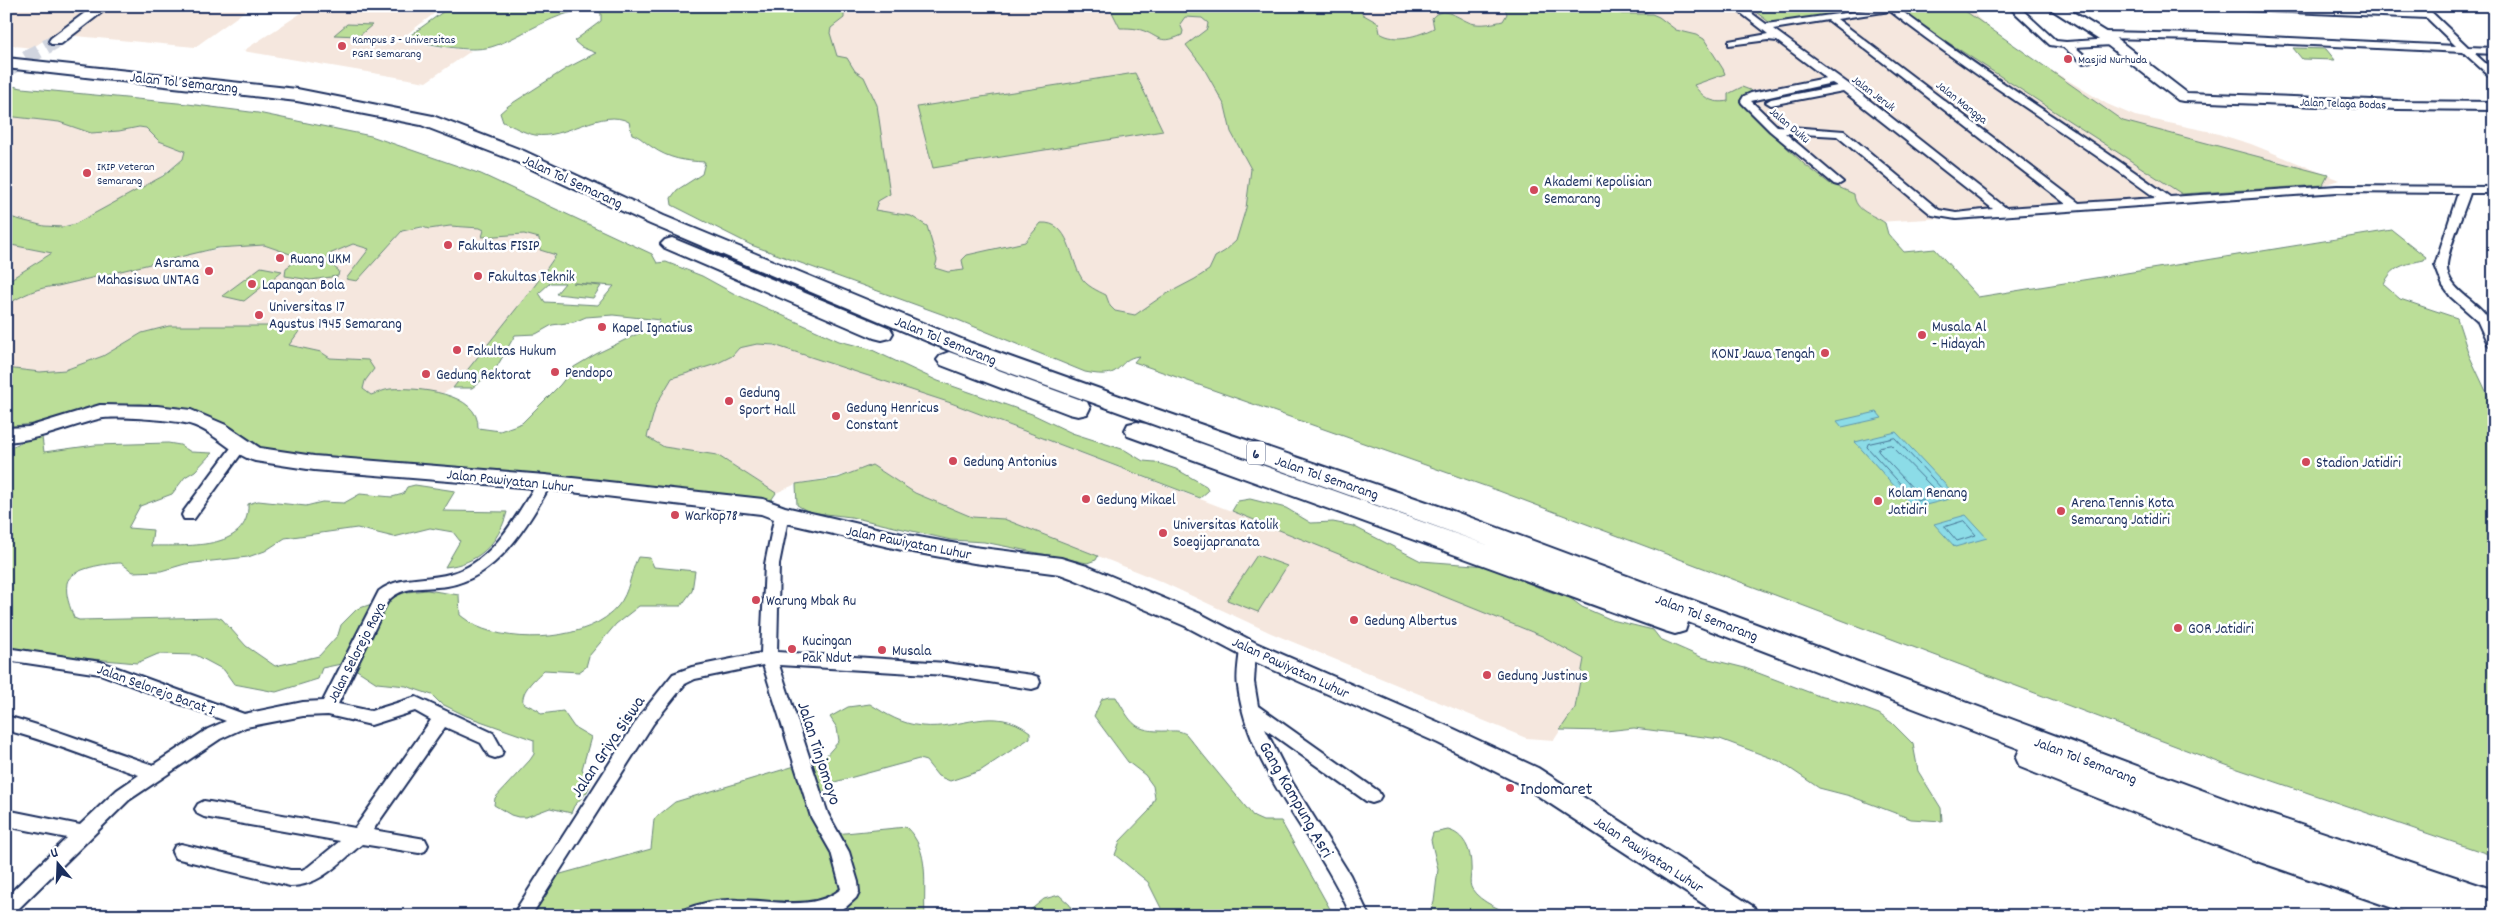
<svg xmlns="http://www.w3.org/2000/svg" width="2500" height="922" font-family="Dekko,sans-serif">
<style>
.built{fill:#f5e7de}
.green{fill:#bbde98;stroke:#6b867b;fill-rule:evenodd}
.water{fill:#8cdce7;stroke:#5f97b0}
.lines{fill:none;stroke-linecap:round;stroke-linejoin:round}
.shore{stroke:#487495;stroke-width:1}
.secondary-tunnel{stroke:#d1d5df;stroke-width:15;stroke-dasharray:15 8;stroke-linecap:butt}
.street-casing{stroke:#1b2f5e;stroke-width:4}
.secondary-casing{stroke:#1b2f5e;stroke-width:4}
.highway-casing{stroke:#1b2f5e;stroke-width:4}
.street{fill:#fff;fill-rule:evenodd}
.secondary{fill:#fff;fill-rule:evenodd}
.highway{fill:#fff;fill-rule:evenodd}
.poi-dot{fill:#d1495b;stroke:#fff;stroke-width:2}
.labels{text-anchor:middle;stroke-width:5;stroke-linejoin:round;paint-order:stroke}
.far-poi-label{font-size:12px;fill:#1b2f5e;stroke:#fff;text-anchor:start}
.far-street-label{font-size:12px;fill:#1b2f5e;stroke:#fff}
.shield{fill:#fff;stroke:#5f6d8e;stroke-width:1}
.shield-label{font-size:14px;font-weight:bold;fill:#1b2f5e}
.street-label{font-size:15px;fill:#1b2f5e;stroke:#fff}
.poi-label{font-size:15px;fill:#1b2f5e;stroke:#fff;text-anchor:start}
.near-street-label{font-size:18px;fill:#1b2f5e;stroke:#fff}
.near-poi-label{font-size:18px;fill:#1b2f5e;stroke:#fff;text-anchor:start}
</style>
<rect width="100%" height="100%" fill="#fff"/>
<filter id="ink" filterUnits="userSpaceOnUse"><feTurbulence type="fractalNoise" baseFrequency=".02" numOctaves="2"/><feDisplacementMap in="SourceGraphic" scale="10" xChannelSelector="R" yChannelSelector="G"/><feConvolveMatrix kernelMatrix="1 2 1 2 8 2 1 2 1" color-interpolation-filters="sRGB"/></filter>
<g filter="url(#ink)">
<!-- built -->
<path class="built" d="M 6,6 L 252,6 L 195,47 L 54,34 L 32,48 L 6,45 Z
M 312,6 L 444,6 L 398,41 L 471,51 L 426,82 L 243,51 Z
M 670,6 L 1968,6 L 1979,19 L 2013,47 L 2107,104 L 2135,116 L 2212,132 L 2251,144 L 2339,180 L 2323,185 L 2182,194 L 2010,214 L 1861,223 L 1235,251 L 1100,374 L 1001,335 Z
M 6,116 L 59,122 L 91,133 L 119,131 L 139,127 L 146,128 L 159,141 L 185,151 L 183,159 L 155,181 L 87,220 L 63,227 L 43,226 L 6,216 Z
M 450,226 L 480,228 L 484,230 L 482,236 L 524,234 L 539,238 L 540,250 L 556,254 L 536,284 L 453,388 L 443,393 L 388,389 L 371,395 L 363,389 L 365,381 L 374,369 L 345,359 L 330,358 L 321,352 L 288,345 L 303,327 L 169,326 L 142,333 L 103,356 L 65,370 L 40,372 L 6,368 L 6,305 L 29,291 L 42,287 L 58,286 L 181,255 L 246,245 L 264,245 L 296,256 L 300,259 L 285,275 L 311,280 L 334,268 L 328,262 L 327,255 L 353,244 L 369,249 L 357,281 L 402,231 L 409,228 L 429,229 Z
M 6,244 L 52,253 L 6,282 Z
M 757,344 L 785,347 L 951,403 L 1322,546 L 1542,636 L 1584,659 L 1575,708 L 1554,740 L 1526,738 L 1271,633 L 1160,581 L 1098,556 L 1004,519 L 972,517 L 915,493 L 872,465 L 854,473 L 796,484 L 776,493 L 717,455 L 664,447 L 647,437 L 656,405 L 672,378 L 732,356 L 739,348 Z"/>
<!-- green -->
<path class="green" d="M 451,6 L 844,6 L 844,18 L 831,28 L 830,33 L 837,56 L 847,58 L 855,71 L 864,77 L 877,105 L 890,194 L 878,201 L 875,210 L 911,216 L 927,226 L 937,260 L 935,268 L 948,272 L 964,270 L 962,260 L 967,255 L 1025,242 L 1041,223 C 1070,221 1070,259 1081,277 C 1086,286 1098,291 1106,295 L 1110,306 L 1115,311 L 1135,315 L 1161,297 L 1195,279 L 1209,270 L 1215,257 L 1225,251 L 1236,241 L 1246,208 L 1251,169 L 1231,132 L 1225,106 L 1203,67 L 1186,45 L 1207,29 L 1208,23 L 1202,18 L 1185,17 L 1180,24 L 1183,31 L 1182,35 C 1157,47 1158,33 1137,29 C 1132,28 1126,28 1120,28 L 1109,6 L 1359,6 L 1362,14 L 1378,23 L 1380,33 C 1395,43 1418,36 1434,28 L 1432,18 C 1443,4 1459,19 1471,23 C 1481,26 1494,23 1503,21 L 1507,14 L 1504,6 L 1599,6 L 1622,14 L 1652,14 L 1659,17 L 1676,30 L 1697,35 L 1704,39 L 1723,69 L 1725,74 L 1694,85 C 1703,98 1713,104 1728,101 L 1728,94 L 1742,87 L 1750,90 L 1752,93 L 1742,98 L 1741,104 L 1804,164 L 1829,183 L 1854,194 C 1855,212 1873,214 1885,223 L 1888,234 L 1904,252 L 1935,249 L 1978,297 L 2392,230 L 2426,257 L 2424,260 C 2406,264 2391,266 2384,285 L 2400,299 L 2457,318 L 2469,355 L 2494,408 L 2494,856 L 2226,765 L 1499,491 L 1134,362 L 1139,356 C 1114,359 1127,381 1085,372 L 958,320 L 751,245 L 672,205 L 671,198 L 677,190 L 702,174 L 705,162 C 685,161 669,159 652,147 C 644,142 641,137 632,134 L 629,122 C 603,107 564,140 535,135 C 524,133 513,126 503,122 L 500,113 L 508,106 L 567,68 L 596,53 L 581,47 L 574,41 L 601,21 L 601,13 C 569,0 520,39 491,47 C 466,53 436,44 411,41 L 408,37 Z
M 1748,6 L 1958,6 L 2123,121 L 2328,175 L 2323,185 L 2182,194 L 1895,8 L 1778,29 Z
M 347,24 L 372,25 L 359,36 L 334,35 Z
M 2293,48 L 2326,49 L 2335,60 L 2302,59 Z
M 1135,73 L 1163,131 L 933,168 L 917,107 Z
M 6,80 L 7,85 L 22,88 L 188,104 L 258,113 L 371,136 L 481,174 L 652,254 L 657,263 L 666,262 L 702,276 L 733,293 L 839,341 L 870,349 L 938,381 L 1032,414 L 1072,433 L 1125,450 L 1143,461 L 1155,462 L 1176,469 L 1206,486 L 1208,491 L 1200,498 L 951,403 L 774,345 L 757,344 L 739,348 L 732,356 L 716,364 L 672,378 L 656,405 L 647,437 L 664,447 L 717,455 L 776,493 L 767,506 L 446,475 L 256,448 L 178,409 L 140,404 L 109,406 L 50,422 L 6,427 L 6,368 L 40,372 L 65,370 L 103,356 L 142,333 L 169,326 L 303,326 L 289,345 L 321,352 L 330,358 L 368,360 L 374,369 L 365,381 L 363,389 L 371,395 C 377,393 384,390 390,389 C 416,387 480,392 478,428 L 500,431 L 522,423 L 560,385 L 574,367 L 596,354 L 658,324 L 660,320 L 613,315 L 586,317 L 574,322 L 552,325 L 536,334 L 515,335 L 495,370 L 472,388 L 453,388 L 536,284 L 556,255 L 540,250 L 539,238 L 524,234 L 482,237 L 484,230 L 480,228 L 450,226 L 429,229 L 422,227 L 402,231 L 357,281 L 346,279 L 369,249 L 353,244 L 327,255 L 328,262 L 339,271 L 338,276 L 311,280 L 285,276 L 286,268 L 299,259 L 296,256 L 264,245 L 217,248 L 58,286 C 37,287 24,295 6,305 L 6,282 L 52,253 L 6,244 L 6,216 L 44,226 L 63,227 L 75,224 L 163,176 L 183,159 L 185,151 L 159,141 L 146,128 L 139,127 L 119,131 L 91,133 L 59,122 L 6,116 ZM 550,283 L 565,283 L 556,294 L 593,298 L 601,286 L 573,283 L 614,286 L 598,305 L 545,302 L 539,293 Z
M 261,267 L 282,271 L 244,301 L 222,296 Z
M 42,437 L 44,452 L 95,445 L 168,443 L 180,445 L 191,452 L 212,453 L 195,471 L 185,477 L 172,494 L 140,506 L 128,528 L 153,530 L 151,546 C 184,545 250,552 248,504 L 258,501 L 306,506 L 322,502 L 344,503 L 360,494 L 392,497 L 403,494 L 407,487 L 415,485 L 455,491 L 443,511 L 507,512 C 499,543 478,564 445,567 L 460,541 L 453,532 L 430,528 L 394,537 L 357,528 L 285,538 L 265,551 L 248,557 L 185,564 L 161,571 L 133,572 L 121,563 C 108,563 70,568 67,583 C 65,595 70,607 74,618 L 79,620 L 217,617 L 222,619 L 246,646 L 275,666 L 319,656 L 338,635 L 341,625 L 357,609 L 407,592 L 427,590 L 459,595 L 460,615 C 465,619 471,623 476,626 C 514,644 590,641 618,606 C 630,592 630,573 638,557 L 650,558 L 654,567 L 695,571 L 692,591 L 681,606 L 639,606 L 616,624 L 589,656 L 586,667 L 579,672 L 544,670 C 535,679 521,690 523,703 L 538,710 L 541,714 L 563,711 L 574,727 L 591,737 L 582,769 L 585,774 L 594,774 L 587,792 L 574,806 L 571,813 L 550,808 L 526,817 L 518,817 L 511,815 L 494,805 L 495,798 L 530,760 L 534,754 L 534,740 L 466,716 L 440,703 L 432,695 L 406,686 L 377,683 L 346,663 L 322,668 L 318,679 L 276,692 L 234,684 L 224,670 L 196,655 L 158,654 L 137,663 L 82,658 L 12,648 L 6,643 L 6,449 L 30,439 Z
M 872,465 L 915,493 L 972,517 L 1004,519 L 1098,556 L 1096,560 L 1087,563 L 984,542 L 951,540 L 851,517 L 809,512 L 797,505 L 796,484 L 838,478 Z
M 1250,499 L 1286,508 L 1311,523 L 1333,522 L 1353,526 L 1421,561 L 1488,566 L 1542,589 L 1570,598 L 1582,607 L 1612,620 L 1653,630 L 1660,639 L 1701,657 L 1745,668 L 1819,696 L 1849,703 L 1879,714 L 1892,723 L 1913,744 L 1918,771 L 1941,808 L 1942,821 L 1911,819 L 1850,796 L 1819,788 L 1779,761 L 1720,739 L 1634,728 L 1606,731 L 1560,730 L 1575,708 L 1584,659 L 1542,636 L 1232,511 L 1238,501 Z
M 1257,555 L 1287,566 L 1258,612 L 1227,600 Z
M 1109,697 L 1116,697 C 1132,724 1134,732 1167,731 C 1175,731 1179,730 1186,734 L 1254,817 L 1263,821 L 1281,821 L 1334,916 L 1165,916 L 1148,882 L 1115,855 L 1120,841 L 1149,811 L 1155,798 L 1153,786 L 1145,775 L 1128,762 L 1094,716 L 1102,699 Z
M 870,704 C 887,715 902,724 922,726 C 962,730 993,704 1030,732 L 1030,738 L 980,771 L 950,781 L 938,776 L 926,761 L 919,759 L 831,783 L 808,809 L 825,835 L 906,827 C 931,851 923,884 925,916 L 520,916 L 557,875 L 651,849 L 654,819 L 675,802 L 825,757 L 839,741 L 837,728 L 830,717 L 848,707 Z
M 1448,830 C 1464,834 1471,850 1471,866 C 1472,874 1468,882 1472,889 C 1481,903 1502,910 1516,916 L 1428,916 L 1434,902 L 1438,869 L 1431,840 L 1433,833 Z
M 1059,895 L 1070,905 L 1072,916 L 1023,916 L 1044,899 Z"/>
<!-- water -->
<path class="water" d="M 1877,412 L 1882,418 L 1842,427 L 1837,421 Z
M 1896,432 L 1957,497 L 1914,508 L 1855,442 Z
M 1966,515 L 1987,538 L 1955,547 L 1934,524 Z"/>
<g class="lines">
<!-- shore -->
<path class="shore" d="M 1895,438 L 1944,491 L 1944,494 L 1916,501 L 1867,447 L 1868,444 Z
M 1891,445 L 1932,487 L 1932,491 L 1918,494 L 1878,451 L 1880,447 Z
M 1964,521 L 1976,535 L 1957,541 L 1945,527 Z"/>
<!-- secondary-tunnel -->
<path class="secondary-tunnel" d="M 6,70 L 56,41"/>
<defs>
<path id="street" d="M 1635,6 L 1666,6 L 1644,11 Z
M 1732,6 L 1742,6 L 1766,24 L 1895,6 C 1984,74 2079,131 2170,197 L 2337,186 L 2494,187 L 2494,193 L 2470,193 C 2464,211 2449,247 2447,264 C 2445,290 2478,300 2488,318 C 2494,328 2494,337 2494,348 L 2488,344 L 2477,320 L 2451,297 L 2443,286 L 2435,265 L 2458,193 L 2337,192 L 1956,219 L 1932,215 L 1837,136 L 1785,133 L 1843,182 L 1838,185 L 1834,184 L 1770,131 L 1742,103 L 1741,101 L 1744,96 L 1751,93 L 1826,78 L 1777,41 L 1768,40 L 1729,45 L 1729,41 L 1768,34 ZM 1890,11 C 1976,78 2069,134 2156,198 L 2079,203 L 1837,19 ZM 1828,20 L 2066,204 L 2006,208 L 1850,85 L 1773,29 ZM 1832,83 L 1837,86 L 1771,99 L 1766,102 L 1771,105 L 1843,91 L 1993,209 L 1956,213 L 1939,210 L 1844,131 L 1777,126 L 1751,101 Z
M 2008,6 L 2018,6 L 2056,41 L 2066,42 L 2112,39 L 2117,42 L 2112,45 L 2075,47 L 2091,61 L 2083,63 L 2063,47 L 2050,45 Z
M 2219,6 L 2292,6 L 2421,12 L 2420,7 L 2426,7 L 2468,47 L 2494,48 L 2494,54 L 2474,53 L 2494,71 L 2494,80 L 2463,52 L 2205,40 L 2101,38 L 2096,35 L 2101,32 L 2205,34 L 2456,46 L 2427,18 L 2223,9 Z
M 241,439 L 248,444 L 246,447 L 194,519 L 184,519 L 182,515 L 184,511 L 236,441 Z
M 545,477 L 552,482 C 528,524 499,577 447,586 C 429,589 406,585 391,598 C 385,603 381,616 377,624 C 364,651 351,677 338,704 L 371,711 L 416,697 L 493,733 L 503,751 L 501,756 L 495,758 L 489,756 L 481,743 L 445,727 L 373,830 L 425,839 L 428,845 L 425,851 L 419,853 L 362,844 C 340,862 320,886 290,886 L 175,858 L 172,852 L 175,846 L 181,844 L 290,870 L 302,870 L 308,867 L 340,841 L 204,817 L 198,814 L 195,809 L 198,804 L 204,801 L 221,804 L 355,828 L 431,720 L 415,711 L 371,725 L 328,715 L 303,716 L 246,727 L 220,739 L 129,800 L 12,915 L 6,916 L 6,897 L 67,838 L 6,826 L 6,810 L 80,825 L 117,790 L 139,775 C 94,760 52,742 6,730 L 6,716 C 57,729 104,749 153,765 L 208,729 L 226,721 L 100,674 L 6,660 L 6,648 L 101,662 L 244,714 L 303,702 L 323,701 L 379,591 C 401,575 424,581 449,574 C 494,563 517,514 540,478 Z
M 782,509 L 787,510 L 789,514 L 779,564 L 777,652 L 946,663 L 1032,675 L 1038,677 L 1040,682 L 1038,687 L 1032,689 L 946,675 L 779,665 L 828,814 L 849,852 L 858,882 L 859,892 L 856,898 L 846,907 L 826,916 L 680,916 L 683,910 C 701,903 720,899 739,900 C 773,900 813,912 841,889 L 831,852 L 811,817 L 763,665 L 695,679 L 685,684 L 653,724 L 531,916 L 512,916 L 641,714 L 673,674 L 692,667 L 761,653 L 765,564 L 775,514 L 777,510 Z
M 1248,643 L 1254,645 L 1256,649 L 1254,682 L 1258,706 L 1378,791 L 1381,796 L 1378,801 L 1372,803 L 1366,801 L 1265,729 L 1292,782 L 1350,875 L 1369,916 L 1351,916 C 1319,838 1249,773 1238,687 C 1236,675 1239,661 1240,649 L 1242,645 Z"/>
<path id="secondary" d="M 94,6 L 110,6 L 61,44 L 51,44 L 49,41 L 51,38 Z
M 2046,6 L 2063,6 L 2117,39 L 2187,93 L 2398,101 L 2494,102 L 2494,110 L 2398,109 L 2183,101 L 2178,100 L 2107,45 Z
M 100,405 L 157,406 L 191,410 L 226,425 L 260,448 L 314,456 L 545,475 L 763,499 L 785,507 L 902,534 L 974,547 L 1061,558 L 1087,566 L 1201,614 L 1256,643 L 1454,729 L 1538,768 L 1754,907 L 1758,916 L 1722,916 L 1520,784 L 1438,743 L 1240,655 L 1185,626 L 1071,578 L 1060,574 L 974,563 L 902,550 L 782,522 L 761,514 L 545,489 L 314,470 L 255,461 C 230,454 212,428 185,423 C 168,420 114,415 98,419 C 67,427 39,440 6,442 L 6,428 L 28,427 Z"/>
<path id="highway" d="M 6,58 L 297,89 L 433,116 L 524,151 L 664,216 L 971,343 L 1156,409 L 1450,510 L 2247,807 L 2494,890 L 2494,916 L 2416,916 L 2251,859 L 2020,767 L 2016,758 L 2020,749 L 1688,622 L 1685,631 L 1675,634 L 1665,631 L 1128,436 L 1125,430 L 1128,424 L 1137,422 L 1146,424 L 1493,547 L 955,353 L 650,224 L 510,159 L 421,125 L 297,101 L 6,68 Z
M 672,238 L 890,328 L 893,333 L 890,338 L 882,340 L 874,338 L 665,248 L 661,244 L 665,240 Z
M 949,352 L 1087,402 L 1090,408 L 1087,414 L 1078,416 L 1069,414 L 941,365 L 937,360 L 941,355 Z"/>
</defs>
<!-- street casing -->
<use href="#street" class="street-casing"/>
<!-- secondary casing -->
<use href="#secondary" class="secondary-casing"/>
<!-- highway casing -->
<use href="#highway" class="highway-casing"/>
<!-- street -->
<use href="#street" class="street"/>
<!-- secondary -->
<use href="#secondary" class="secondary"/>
<!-- highway -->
<use href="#highway" class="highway"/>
</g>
</g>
<!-- markers -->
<g class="poi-dot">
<circle cx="342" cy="46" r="5"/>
<circle cx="2068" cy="59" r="5"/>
<circle cx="87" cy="173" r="5"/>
<circle cx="1534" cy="190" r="5"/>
<circle cx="448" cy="245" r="5"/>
<circle cx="280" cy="258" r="5"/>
<circle cx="209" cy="271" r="5"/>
<circle cx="478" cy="276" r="5"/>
<circle cx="252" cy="284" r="5"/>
<circle cx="259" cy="315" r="5"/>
<circle cx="602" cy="327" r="5"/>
<circle cx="1922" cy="335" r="5"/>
<circle cx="457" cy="350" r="5"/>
<circle cx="1825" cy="353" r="5"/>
<circle cx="555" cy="372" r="5"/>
<circle cx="426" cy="374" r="5"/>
<circle cx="729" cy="401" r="5"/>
<circle cx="836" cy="416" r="5"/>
<circle cx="953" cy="461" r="5"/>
<circle cx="2306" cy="462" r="5"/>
<circle cx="1086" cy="499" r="5"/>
<circle cx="1878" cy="501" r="5"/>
<circle cx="2061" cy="511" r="5"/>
<circle cx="675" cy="515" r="5"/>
<circle cx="1163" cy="533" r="5"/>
<circle cx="756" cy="600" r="5"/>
<circle cx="1354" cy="620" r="5"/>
<circle cx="2178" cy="628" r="5"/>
<circle cx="792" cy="649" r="5"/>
<circle cx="882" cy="650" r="5"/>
<circle cx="1487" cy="675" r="5"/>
<circle cx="1510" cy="788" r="5"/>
</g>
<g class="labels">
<!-- far-poi labels -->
<g class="far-poi-label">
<text x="352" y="43">Kampus 3 - Universitas<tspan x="352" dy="14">PGRI Semarang</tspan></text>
<text x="2078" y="63">Masjid Nurhuda</text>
<text x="97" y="170">IKIP Veteran<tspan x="97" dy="14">Semarang</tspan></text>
</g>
<!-- far-street labels -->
<g class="far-street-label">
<text transform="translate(1874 93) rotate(37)" y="4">Jalan Jeruk</text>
<text transform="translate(1962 102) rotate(38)" y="4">Jalan Mangga</text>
<text transform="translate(2343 103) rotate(2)" y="4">Jalan Telaga Bodas</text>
<text transform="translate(1790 125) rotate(40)" y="4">Jalan Duku</text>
</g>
<!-- shield labels -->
<rect class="shield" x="1247" y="441.5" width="18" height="23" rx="4"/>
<g class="shield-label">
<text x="1256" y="458">6</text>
</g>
<!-- street labels -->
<g class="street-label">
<text transform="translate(184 82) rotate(6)" y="5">Jalan Tol Semarang</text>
<text transform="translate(573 181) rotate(25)" y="5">Jalan Tol Semarang</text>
<text transform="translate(946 340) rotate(22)" y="5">Jalan Tol Semarang</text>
<text transform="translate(1327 477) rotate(19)" y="5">Jalan Tol Semarang</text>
<text transform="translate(510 480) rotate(6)" y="5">Jalan Pawiyatan Luhur</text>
<text transform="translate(909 542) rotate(11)" y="5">Jalan Pawiyatan Luhur</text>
<text transform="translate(1707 617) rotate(21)" y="5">Jalan Tol Semarang</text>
<text transform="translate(356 652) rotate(-63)" y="5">Jalan Selorejo Raya</text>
<text transform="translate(1291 667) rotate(25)" y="5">Jalan Pawiyatan Luhur</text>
<text transform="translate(156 689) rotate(20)" y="5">Jalan Selorejo Barat I</text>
<text transform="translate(2086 760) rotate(21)" y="5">Jalan Tol Semarang</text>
<text transform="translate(1649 854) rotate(33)" y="5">Jalan Pawiyatan Luhur</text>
</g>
<!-- poi labels -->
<g class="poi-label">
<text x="1544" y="186">Akademi Kepolisian<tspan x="1544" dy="17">Semarang</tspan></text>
<text x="458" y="250">Fakultas FISIP</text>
<text x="290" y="263">Ruang UKM</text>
<text x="199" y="267" text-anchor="end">Asrama<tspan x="199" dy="17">Mahasiswa UNTAG</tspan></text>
<text x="488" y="281">Fakultas Teknik</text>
<text x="262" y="289">Lapangan Bola</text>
<text x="269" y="311">Universitas 17<tspan x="269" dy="17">Agustus 1945 Semarang</tspan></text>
<text x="1932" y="331">Musala Al<tspan x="1932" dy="17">- Hidayah</tspan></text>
<text x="612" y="332">Kapel Ignatius</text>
<text x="467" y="355">Fakultas Hukum</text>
<text x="1815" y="358" text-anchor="end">KONI Jawa Tengah</text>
<text x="565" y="377">Pendopo</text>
<text x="436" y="379">Gedung Rektorat</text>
<text x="739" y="397">Gedung<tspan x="739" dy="17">Sport Hall</tspan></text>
<text x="846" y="412">Gedung Henricus<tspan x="846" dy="17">Constant</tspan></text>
<text x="963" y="466">Gedung Antonius</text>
<text x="2316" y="467">Stadion Jatidiri</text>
<text x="1888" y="497">Kolam Renang<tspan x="1888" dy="17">Jatidiri</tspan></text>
<text x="1096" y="504">Gedung Mikael</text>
<text x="2071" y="507">Arena Tennis Kota<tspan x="2071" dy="17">Semarang Jatidiri</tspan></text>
<text x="685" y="520">Warkop78</text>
<text x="1173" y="529">Universitas Katolik<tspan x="1173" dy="17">Soegijapranata</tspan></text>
<text x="766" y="605">Warung Mbak Ru</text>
<text x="1364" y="625">Gedung Albertus</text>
<text x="2188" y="633">GOR Jatidiri</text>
<text x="802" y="645">Kucingan<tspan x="802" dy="17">Pak Ndut</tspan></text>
<text x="892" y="655">Musala</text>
<text x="1497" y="680">Gedung Justinus</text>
</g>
<!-- near-street labels -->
<g class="near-street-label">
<text transform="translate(607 746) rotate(-56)" y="6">Jalan Griya Siswa</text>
<text transform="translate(820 753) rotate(72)" y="6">Jalan Tinjomoyo</text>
<text transform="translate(1297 799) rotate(60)" y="6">Gang Kampung Asri</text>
</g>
<!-- near-poi labels -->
<g class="near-poi-label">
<text x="1520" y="794">Indomaret</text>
</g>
</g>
<!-- margin -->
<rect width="2500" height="922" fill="none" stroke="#fff" stroke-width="25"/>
<rect x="12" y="12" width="2475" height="897" fill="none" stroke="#1b2f5e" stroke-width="2" filter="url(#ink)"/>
<!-- north arrow -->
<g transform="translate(58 864) rotate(341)" stroke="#ffffff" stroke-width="4" paint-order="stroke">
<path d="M0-4L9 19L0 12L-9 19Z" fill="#1b2f5e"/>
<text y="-8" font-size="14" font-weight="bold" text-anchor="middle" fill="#1b2f5e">U</text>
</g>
</svg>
